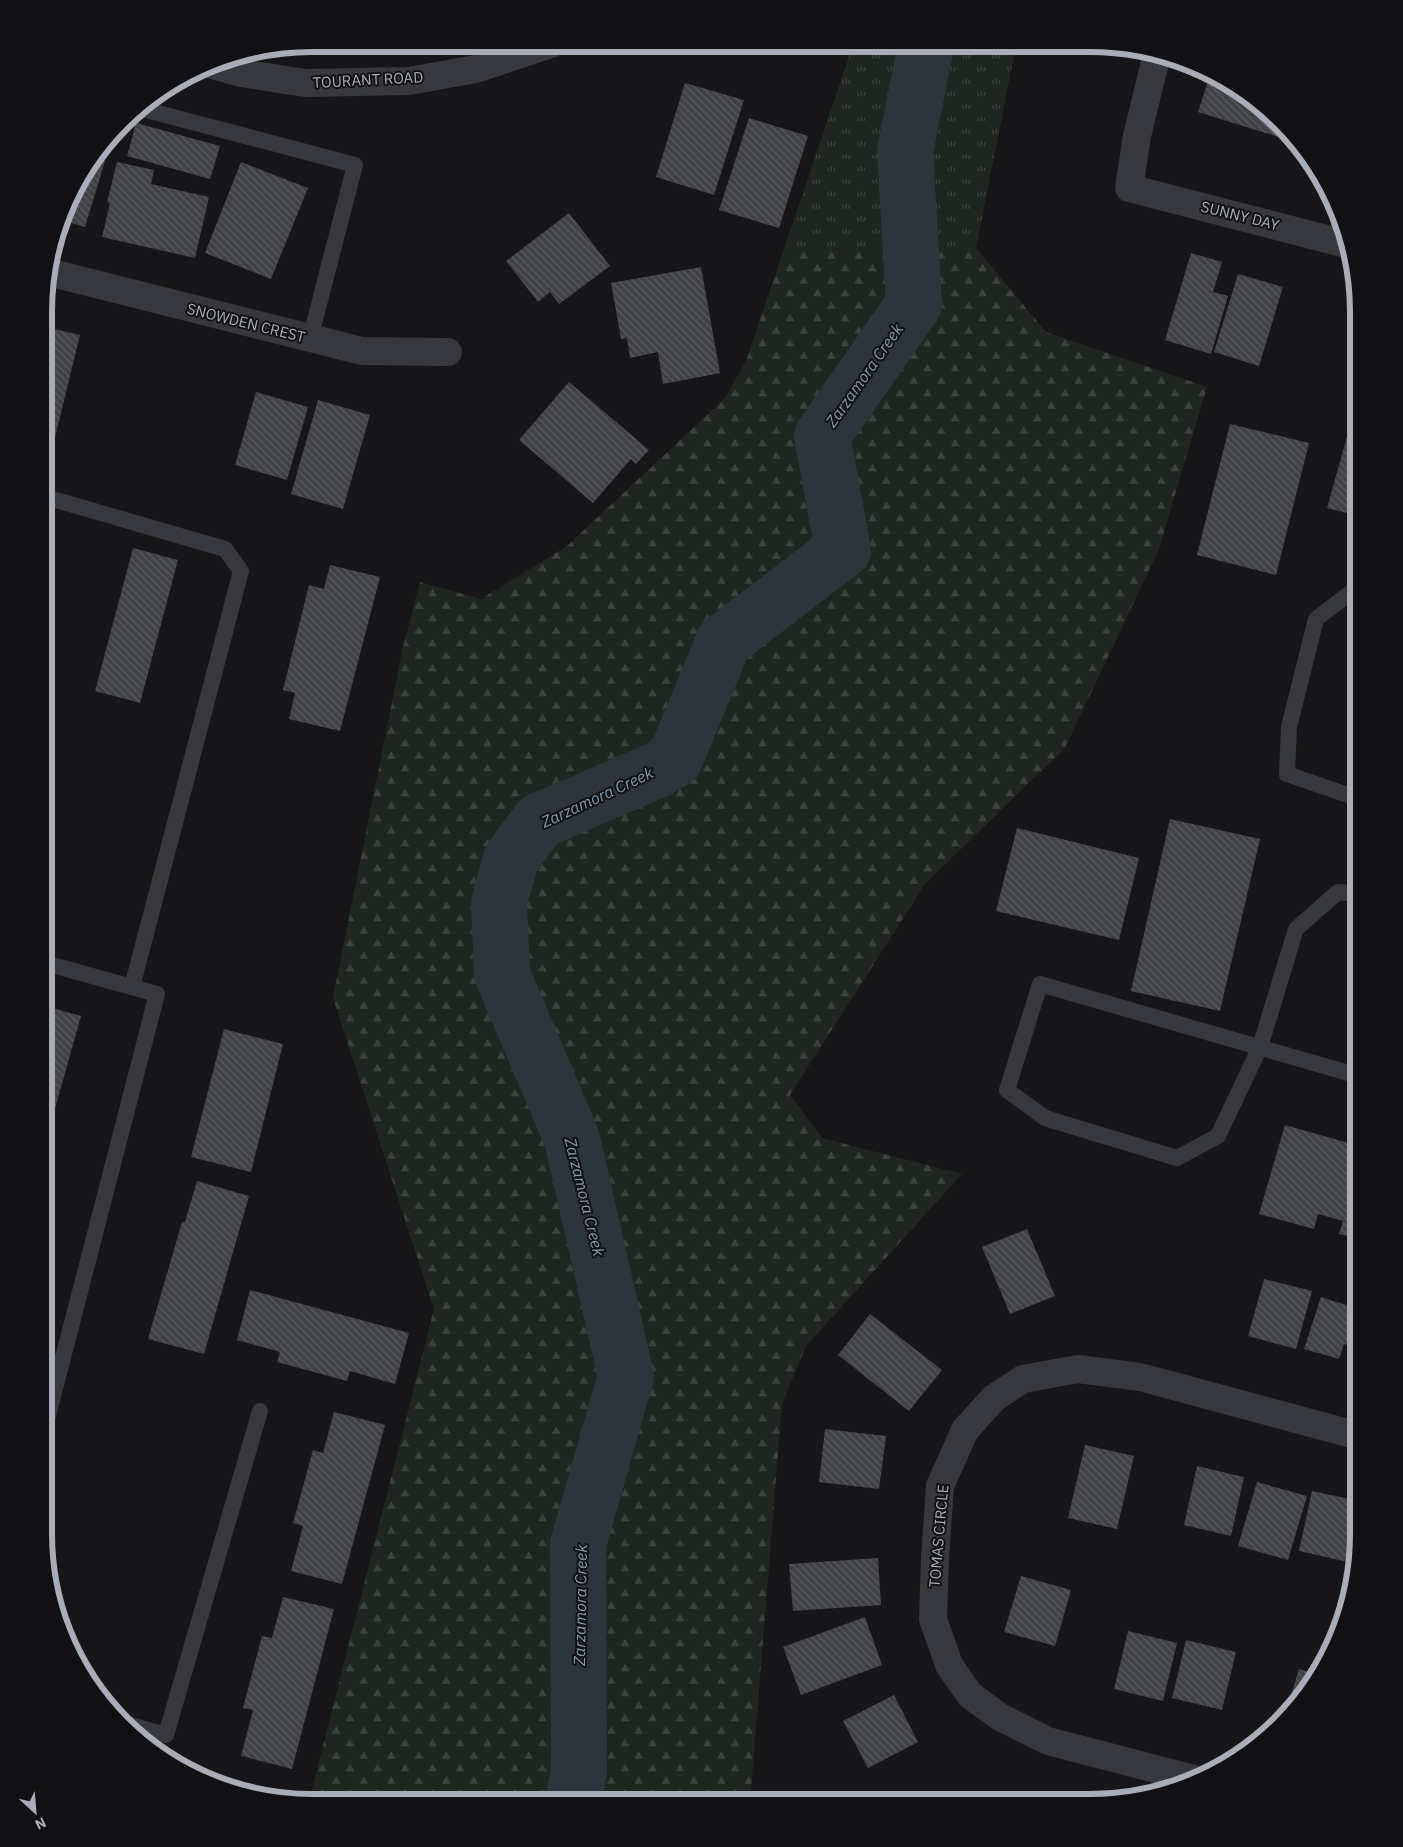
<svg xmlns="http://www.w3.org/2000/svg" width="1403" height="1847" font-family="'IBM Plex Sans',sans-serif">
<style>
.grass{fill:url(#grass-tufts)}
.forest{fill:url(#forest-firs)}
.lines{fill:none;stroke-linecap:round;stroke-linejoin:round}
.river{stroke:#2c353c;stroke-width:56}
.building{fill:url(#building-back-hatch)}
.service{stroke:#37383d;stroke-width:16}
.minor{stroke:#37383d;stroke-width:28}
.labels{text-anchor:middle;stroke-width:4;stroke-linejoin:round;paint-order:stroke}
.street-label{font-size:15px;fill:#a8adb8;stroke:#111113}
.water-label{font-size:16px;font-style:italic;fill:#7f9bb3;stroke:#111113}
.rim{fill:none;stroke:#a8adb8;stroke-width:6}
</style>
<defs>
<pattern id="grass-tufts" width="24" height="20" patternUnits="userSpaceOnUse" patternTransform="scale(1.25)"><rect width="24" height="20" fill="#1e261f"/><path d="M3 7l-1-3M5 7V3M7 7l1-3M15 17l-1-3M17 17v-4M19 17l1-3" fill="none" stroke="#3c433d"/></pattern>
<pattern id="forest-firs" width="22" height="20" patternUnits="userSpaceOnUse" patternTransform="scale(1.25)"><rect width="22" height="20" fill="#1e261f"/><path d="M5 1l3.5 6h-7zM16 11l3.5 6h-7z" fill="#3c433d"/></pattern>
<pattern id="building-back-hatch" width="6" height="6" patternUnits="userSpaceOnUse" patternTransform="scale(1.25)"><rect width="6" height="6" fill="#404145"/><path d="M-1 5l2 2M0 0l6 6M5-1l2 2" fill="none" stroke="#595a5e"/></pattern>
</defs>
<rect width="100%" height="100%" fill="#161618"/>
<!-- grass -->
<path class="grass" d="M 853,45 L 1016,46 L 976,248 L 784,249 Z"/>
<!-- forest -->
<path class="forest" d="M 976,248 L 1046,332 L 1207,387 L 1159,549 L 1065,748 L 925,884 L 790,1095 L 822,1138 L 962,1174 L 806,1346 L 782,1404 L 750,1802 L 309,1801 L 434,1309 L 333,998 L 403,647 L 420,582 L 481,599 L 567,546 L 725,398 L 746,361 L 784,249 Z"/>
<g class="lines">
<!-- river -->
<path class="river" d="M 573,1802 L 579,1772 L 578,1544 L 626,1376 L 572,1139 L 502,974 L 499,903 L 511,859 L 539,821 L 659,769 L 675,759 L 724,641 L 843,550 L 822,436 L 914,304 L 905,151 L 926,46"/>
</g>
<!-- building -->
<path class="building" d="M 1208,81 L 1241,90 L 1292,135 L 1298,143 L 1198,112 Z
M 685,83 L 744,100 L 714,195 L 656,177 Z
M 749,118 L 808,136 L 779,228 L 719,210 Z
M 136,123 L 220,146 L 210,179 L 127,156 Z
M 112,138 L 85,227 L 65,221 L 80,178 Z
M 117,162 L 154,170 L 151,184 L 209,197 L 195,258 L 102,237 L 110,203 L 107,202 Z
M 241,162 L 308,188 L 271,279 L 205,253 Z
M 569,213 L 610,266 L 559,304 L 550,292 L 538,302 L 506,261 Z
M 1191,253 L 1222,262 L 1213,292 L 1228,296 L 1211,354 L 1165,340 Z
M 701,267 L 720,373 L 663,384 L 658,352 L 630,358 L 627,338 L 621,339 L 611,283 Z
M 1238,274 L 1283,287 L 1259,366 L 1214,352 Z
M 46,327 L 80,335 L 51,454 L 46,452 Z
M 569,382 L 649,450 L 636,464 L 631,459 L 593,503 L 519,440 Z
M 256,392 L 308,407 L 287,480 L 235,465 Z
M 318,400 L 370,415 L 343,509 L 291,494 Z
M 1230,424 L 1309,443 L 1276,575 L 1197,555 Z
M 1350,426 L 1359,428 L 1359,516 L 1327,508 Z
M 133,548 L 178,560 L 140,703 L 95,691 Z
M 330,565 L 380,577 L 340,731 L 289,719 L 295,693 L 283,690 L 309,585 L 324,589 Z
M 1170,819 L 1260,839 L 1220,1011 L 1131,991 Z
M 1017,828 L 1139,858 L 1119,940 L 996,911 Z
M 45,1006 L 81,1016 L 46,1141 L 44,1140 Z
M 224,1029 L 283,1044 L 251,1172 L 191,1157 Z
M 1285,1125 L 1359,1146 L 1359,1239 L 1339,1234 L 1343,1221 L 1318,1214 L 1314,1229 L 1259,1214 Z
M 197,1181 L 249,1196 L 204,1354 L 148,1339 L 182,1222 L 185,1222 Z
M 1027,1229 L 1055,1296 L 1010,1314 L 982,1247 Z
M 1264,1279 L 1312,1291 L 1296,1349 L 1248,1336 Z
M 250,1290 L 409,1333 L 395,1384 L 350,1371 L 347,1381 L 277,1362 L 280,1352 L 237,1340 Z
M 1321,1297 L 1359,1309 L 1359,1348 L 1344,1344 L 1339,1359 L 1304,1349 Z
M 870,1314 L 942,1370 L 909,1411 L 838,1355 Z
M 334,1412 L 385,1425 L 342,1584 L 291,1571 L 303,1526 L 293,1523 L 313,1450 L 323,1453 Z
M 825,1429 L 886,1436 L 879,1489 L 819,1482 Z
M 1085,1445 L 1134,1456 L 1117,1529 L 1068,1518 Z
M 1197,1466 L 1244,1477 L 1231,1536 L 1184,1525 Z
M 1257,1482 L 1307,1496 L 1288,1560 L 1238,1546 Z
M 1312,1491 L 1359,1501 L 1359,1511 L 1348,1562 L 1299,1551 Z
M 878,1558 L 881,1605 L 793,1611 L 789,1564 Z
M 1021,1576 L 1071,1590 L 1055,1646 L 1004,1632 Z
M 283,1597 L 334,1609 L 292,1769 L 241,1756 L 253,1710 L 243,1708 L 262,1636 L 272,1638 Z
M 865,1617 L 882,1665 L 801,1695 L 783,1647 Z
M 1128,1631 L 1177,1643 L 1163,1701 L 1114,1689 Z
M 1186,1640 L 1236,1652 L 1222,1710 L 1172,1698 Z
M 1299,1669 L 1319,1675 L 1314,1684 L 1284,1718 Z
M 894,1695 L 918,1742 L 868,1768 L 843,1721 Z"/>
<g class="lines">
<!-- service -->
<path class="service" d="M 139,108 L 355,165 L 310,339
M 46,497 L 225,549 L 241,571 L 132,987
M 1359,799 L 1287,774 L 1289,727 L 1316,619 L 1354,590 L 1359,590
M 1359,1076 L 1040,984 L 1007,1090 L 1045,1118 L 1177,1158 L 1218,1136 L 1260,1047 L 1296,929 L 1338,892 L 1359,894
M 44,1431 L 157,994 L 45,963
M 123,1723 L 166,1735 L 260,1411"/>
<!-- minor -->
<path class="minor" d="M 1157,54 L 1137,136 L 1129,188 L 1350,245
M 213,65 L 241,73 L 305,83 L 409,81 L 476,69 L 551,44
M 48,272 L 362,351 L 448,352
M 1198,1780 L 1048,1741 L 1000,1717 L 970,1695 L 949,1665 L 933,1619 L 935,1558 L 940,1486 L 965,1430 L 994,1398 L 1023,1379 L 1078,1369 L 1140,1377 L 1359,1436"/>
</g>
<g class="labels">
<!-- street labels -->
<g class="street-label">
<text transform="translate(368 80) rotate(-3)" y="5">TOURANT ROAD</text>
<text transform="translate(1240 216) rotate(14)" y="5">SUNNY DAY</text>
<text transform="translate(246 323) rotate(14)" y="5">SNOWDEN CREST</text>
<text transform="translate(939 1536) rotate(-85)" y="5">TOMAS CIRCLE</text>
</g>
<!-- water labels -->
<g class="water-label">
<text transform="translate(864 375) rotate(-55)" y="6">Zarzamora Creek</text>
<text transform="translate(597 797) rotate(-25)" y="6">Zarzamora Creek</text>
<text transform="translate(585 1197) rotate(76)" y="6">Zarzamora Creek</text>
<text transform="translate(580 1605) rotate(-89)" y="6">Zarzamora Creek</text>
</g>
</g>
<!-- crop -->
<path d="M0 0H1403V1847H0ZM312 52H1090A260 260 0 0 1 1350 312V1534A260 260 0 0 1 1090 1794H312A260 260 0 0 1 52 1534V312A260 260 0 0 1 312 52Z" fill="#111113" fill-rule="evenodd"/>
<path class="rim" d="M312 52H1090A260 260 0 0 1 1350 312V1534A260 260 0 0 1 1090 1794H312A260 260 0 0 1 52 1534V312A260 260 0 0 1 312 52Z"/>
<!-- north arrow -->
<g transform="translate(35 1812) rotate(154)" stroke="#111113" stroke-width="4" paint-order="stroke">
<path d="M0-4L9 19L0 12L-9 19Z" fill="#a8adb8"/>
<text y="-8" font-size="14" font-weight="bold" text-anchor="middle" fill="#a8adb8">N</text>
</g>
</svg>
